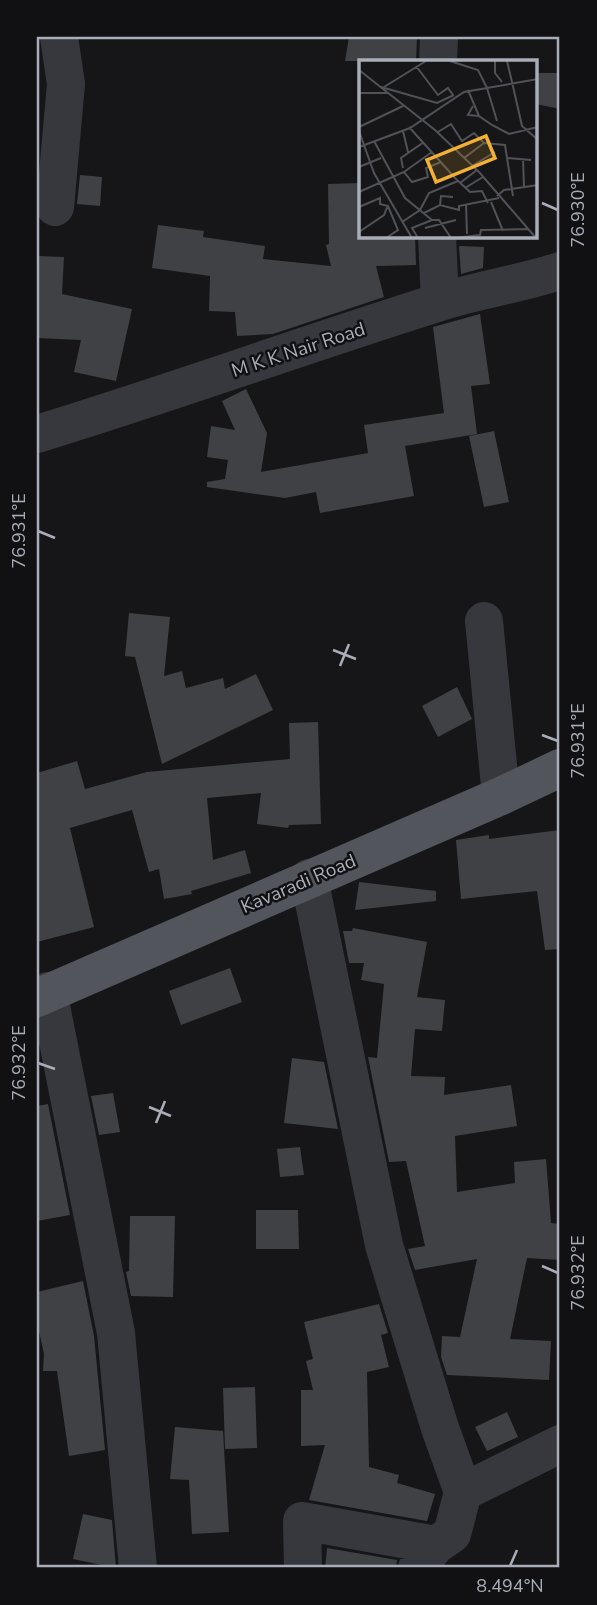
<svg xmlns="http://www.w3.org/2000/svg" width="597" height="1605" font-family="'Nunito Sans',sans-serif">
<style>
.building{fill:#404145}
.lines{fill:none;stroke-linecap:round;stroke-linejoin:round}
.minor{stroke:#37383d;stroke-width:38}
.major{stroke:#53555c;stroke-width:38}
.ticks{fill:none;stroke:#a8adb8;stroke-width:2.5}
.labels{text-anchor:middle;stroke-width:5;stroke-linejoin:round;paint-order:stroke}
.street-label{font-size:19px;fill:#a8adb8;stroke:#111113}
.inset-road{fill:none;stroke:#505258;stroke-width:2}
.view{fill:#f2b134;fill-opacity:0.15;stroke:#f2b134;stroke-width:3.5}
.inset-edge{fill:none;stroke:#a8adb8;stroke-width:3.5}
.neatline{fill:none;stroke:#a8adb8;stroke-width:2.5}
.ticks-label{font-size:18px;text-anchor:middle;fill:#a8adb8}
</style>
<rect width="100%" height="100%" fill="#161618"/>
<!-- building -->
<path class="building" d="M 349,37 L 417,37 L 416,61 L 345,61 Z
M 536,73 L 560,73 L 560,109 L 536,104 Z
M 80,175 L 102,177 L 100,206 L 77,204 Z
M 361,183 L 361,238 L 415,236 L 416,265 L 376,266 L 384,297 L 273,334 L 237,336 L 235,312 L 209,311 L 210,276 L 152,268 L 158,225 L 204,231 L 203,237 L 265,246 L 263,259 L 331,266 L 326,245 L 329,244 L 328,184 Z
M 459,246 L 484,247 L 483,268 L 461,274 Z
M 37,256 L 64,257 L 62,294 L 132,309 L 116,381 L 74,372 L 81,340 L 37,338 Z
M 480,314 L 490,384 L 471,386 L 477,434 L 405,446 L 414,496 L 320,513 L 316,492 L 285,498 L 207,487 L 207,482 L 225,479 L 228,460 L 207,457 L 211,426 L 235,430 L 222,401 L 246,389 L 267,433 L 261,472 L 368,453 L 364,425 L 444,413 L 433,327 Z
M 494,431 L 509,502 L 484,507 L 469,436 Z
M 129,613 L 170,617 L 164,676 L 182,671 L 186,688 L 223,678 L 225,689 L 256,674 L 273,710 L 162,764 L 135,657 L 125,656 Z
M 457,687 L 472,719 L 438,737 L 422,706 Z
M 318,722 L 321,824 L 289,825 L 288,828 L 257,824 L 261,793 L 207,798 L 213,860 L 245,850 L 251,873 L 191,891 L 192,894 L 164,899 L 159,869 L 149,872 L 132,810 L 70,828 L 94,927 L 37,942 L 37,773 L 77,761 L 85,789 L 147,772 L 290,759 L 289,723 Z
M 560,830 L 560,949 L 545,950 L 537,891 L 461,899 L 456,840 L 489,835 L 489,839 Z
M 359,882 L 436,891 L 436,901 L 355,910 Z
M 353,928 L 427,942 L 417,997 L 445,1000 L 442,1031 L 415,1029 L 411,1076 L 445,1077 L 444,1095 L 511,1085 L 517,1126 L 455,1136 L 457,1192 L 515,1183 L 514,1162 L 546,1159 L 551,1223 L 560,1224 L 560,1260 L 527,1258 L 510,1339 L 551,1341 L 549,1380 L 447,1375 L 441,1357 L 442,1336 L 460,1337 L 477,1259 L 415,1270 L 408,1249 L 425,1246 L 406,1161 L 389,1162 L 368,1057 L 377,1058 L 384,984 L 361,980 L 364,963 L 349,963 L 343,931 L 352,931 Z
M 230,968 L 242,1002 L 181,1025 L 169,991 Z
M 292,1058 L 324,1062 L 338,1129 L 284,1123 Z
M 113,1093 L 120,1132 L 99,1135 L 91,1096 Z
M 48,1104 L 70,1215 L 37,1221 L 37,1106 Z
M 300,1147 L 304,1175 L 280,1177 L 277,1149 Z
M 256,1210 L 298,1210 L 299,1249 L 256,1249 Z
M 130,1216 L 175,1216 L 173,1297 L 131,1296 L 126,1272 L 129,1271 Z
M 83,1281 L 94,1336 L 105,1450 L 69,1456 L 57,1371 L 43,1371 L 44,1354 L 37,1322 L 37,1292 Z
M 379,1304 L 388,1333 L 381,1335 L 389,1367 L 367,1372 L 369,1467 L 399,1475 L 397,1483 L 435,1494 L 427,1521 L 309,1500 L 325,1445 L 301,1446 L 301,1390 L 313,1390 L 306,1361 L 313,1359 L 304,1322 Z
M 255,1387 L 257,1448 L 225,1449 L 223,1388 Z
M 507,1412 L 518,1437 L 487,1451 L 475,1427 Z
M 175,1427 L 223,1431 L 229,1532 L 192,1534 L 189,1480 L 170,1479 Z
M 83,1514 L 112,1520 L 116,1568 L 73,1559 Z
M 327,1548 L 397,1560 L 396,1568 L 325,1568 Z"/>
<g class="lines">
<!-- minor -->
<path class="minor" d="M 438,61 L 439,37
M 55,207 L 66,84 L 59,37
M 437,236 L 440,302
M 37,434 C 171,393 303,345 437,303 C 477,290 520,284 560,271
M 484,621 L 501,796
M 309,878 L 384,1245 L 440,1428 L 463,1492 L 452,1534 L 436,1545 L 417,1568
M 48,991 L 116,1333 L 138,1568
M 463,1492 L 560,1444
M 303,1568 L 302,1521 L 436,1545"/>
<!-- major -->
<path class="major" d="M 37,998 L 501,796 L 560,768"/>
</g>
<!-- ticks -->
<path class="ticks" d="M 542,203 L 558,210M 38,531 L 55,538M 333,650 L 356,659M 340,666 L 349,644M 542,735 L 558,741M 38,1063 L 55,1069M 149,1107 L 171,1116M 156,1123 L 165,1101M 542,1266 L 558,1273M 510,1566 L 517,1550"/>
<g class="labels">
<!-- street labels -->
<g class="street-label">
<text transform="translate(298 349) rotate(-18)" y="7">M K K Nair Road</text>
<text transform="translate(298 883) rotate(-23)" y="7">Kavaradi Road</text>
</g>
</g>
<!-- overview -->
<g transform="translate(359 60)">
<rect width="178" height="178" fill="#161618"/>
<path class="inset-road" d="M 91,1 L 119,10 L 128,28M 136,1 L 136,13 L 143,22M 148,1 L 153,22M 57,6 L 79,35 L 89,28 L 94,35M 0,10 L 76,70 L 120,112 L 177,178M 153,22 L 163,66 L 179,80M 22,27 L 78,43 L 95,35M 25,27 L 67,1M 128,28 L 138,61M 109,30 L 120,56 L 133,65 L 150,74 L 179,67M 0,33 L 28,33M 114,46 L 109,55 L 120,56M 0,67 L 44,46M 50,67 L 97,119 L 111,132 L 123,131 L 129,143M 0,71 L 15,113 L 53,178M 44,71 L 49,92M 79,72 L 92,64 L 103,81 L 115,73 L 125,83M 15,81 L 46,138 L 73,160 L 80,160 L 92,178M 0,87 L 51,68 L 105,32 L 179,19M 105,98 L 125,83 L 146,85 L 154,136M 148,98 L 172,100M 164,99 L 165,126M 113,106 L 136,92M 0,107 L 22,98M 44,108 L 42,98 L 65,82M 45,112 L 53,122 L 69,117 L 67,108 L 82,102M 101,123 L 118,110M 106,128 L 124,117M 0,132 L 45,112 L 73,92M 138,136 L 145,130 L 179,125M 132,142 L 144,171M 81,145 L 82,136 L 94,137M 107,145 L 108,174M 0,147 L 21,138 L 21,144 L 29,146 L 39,170 L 27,178M 65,153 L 81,145 L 100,150 L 100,146 L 140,138M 43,162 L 61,150 L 70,133 L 99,121M 66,168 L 97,160M 0,172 L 25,155 L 29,145M 59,178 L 53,168 L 73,160M 97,178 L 121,175 L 122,170 L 170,169"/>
<path class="view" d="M 127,76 L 136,98 L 77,122 L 68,100 Z"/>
<rect width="178" height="178" class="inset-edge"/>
</g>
<!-- border -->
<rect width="597" height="1605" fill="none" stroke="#111113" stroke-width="77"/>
<rect x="38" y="38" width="520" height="1528" class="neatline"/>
<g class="ticks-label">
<text transform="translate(578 210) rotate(-90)" y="6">76.930°E</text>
<text transform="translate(19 531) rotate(-90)" y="6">76.931°E</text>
<text transform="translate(578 741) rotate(-90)" y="6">76.931°E</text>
<text transform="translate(19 1063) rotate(-90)" y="6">76.932°E</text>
<text transform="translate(578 1273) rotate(-90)" y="6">76.932°E</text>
<text x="510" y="1592">8.494°N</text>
</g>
</svg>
